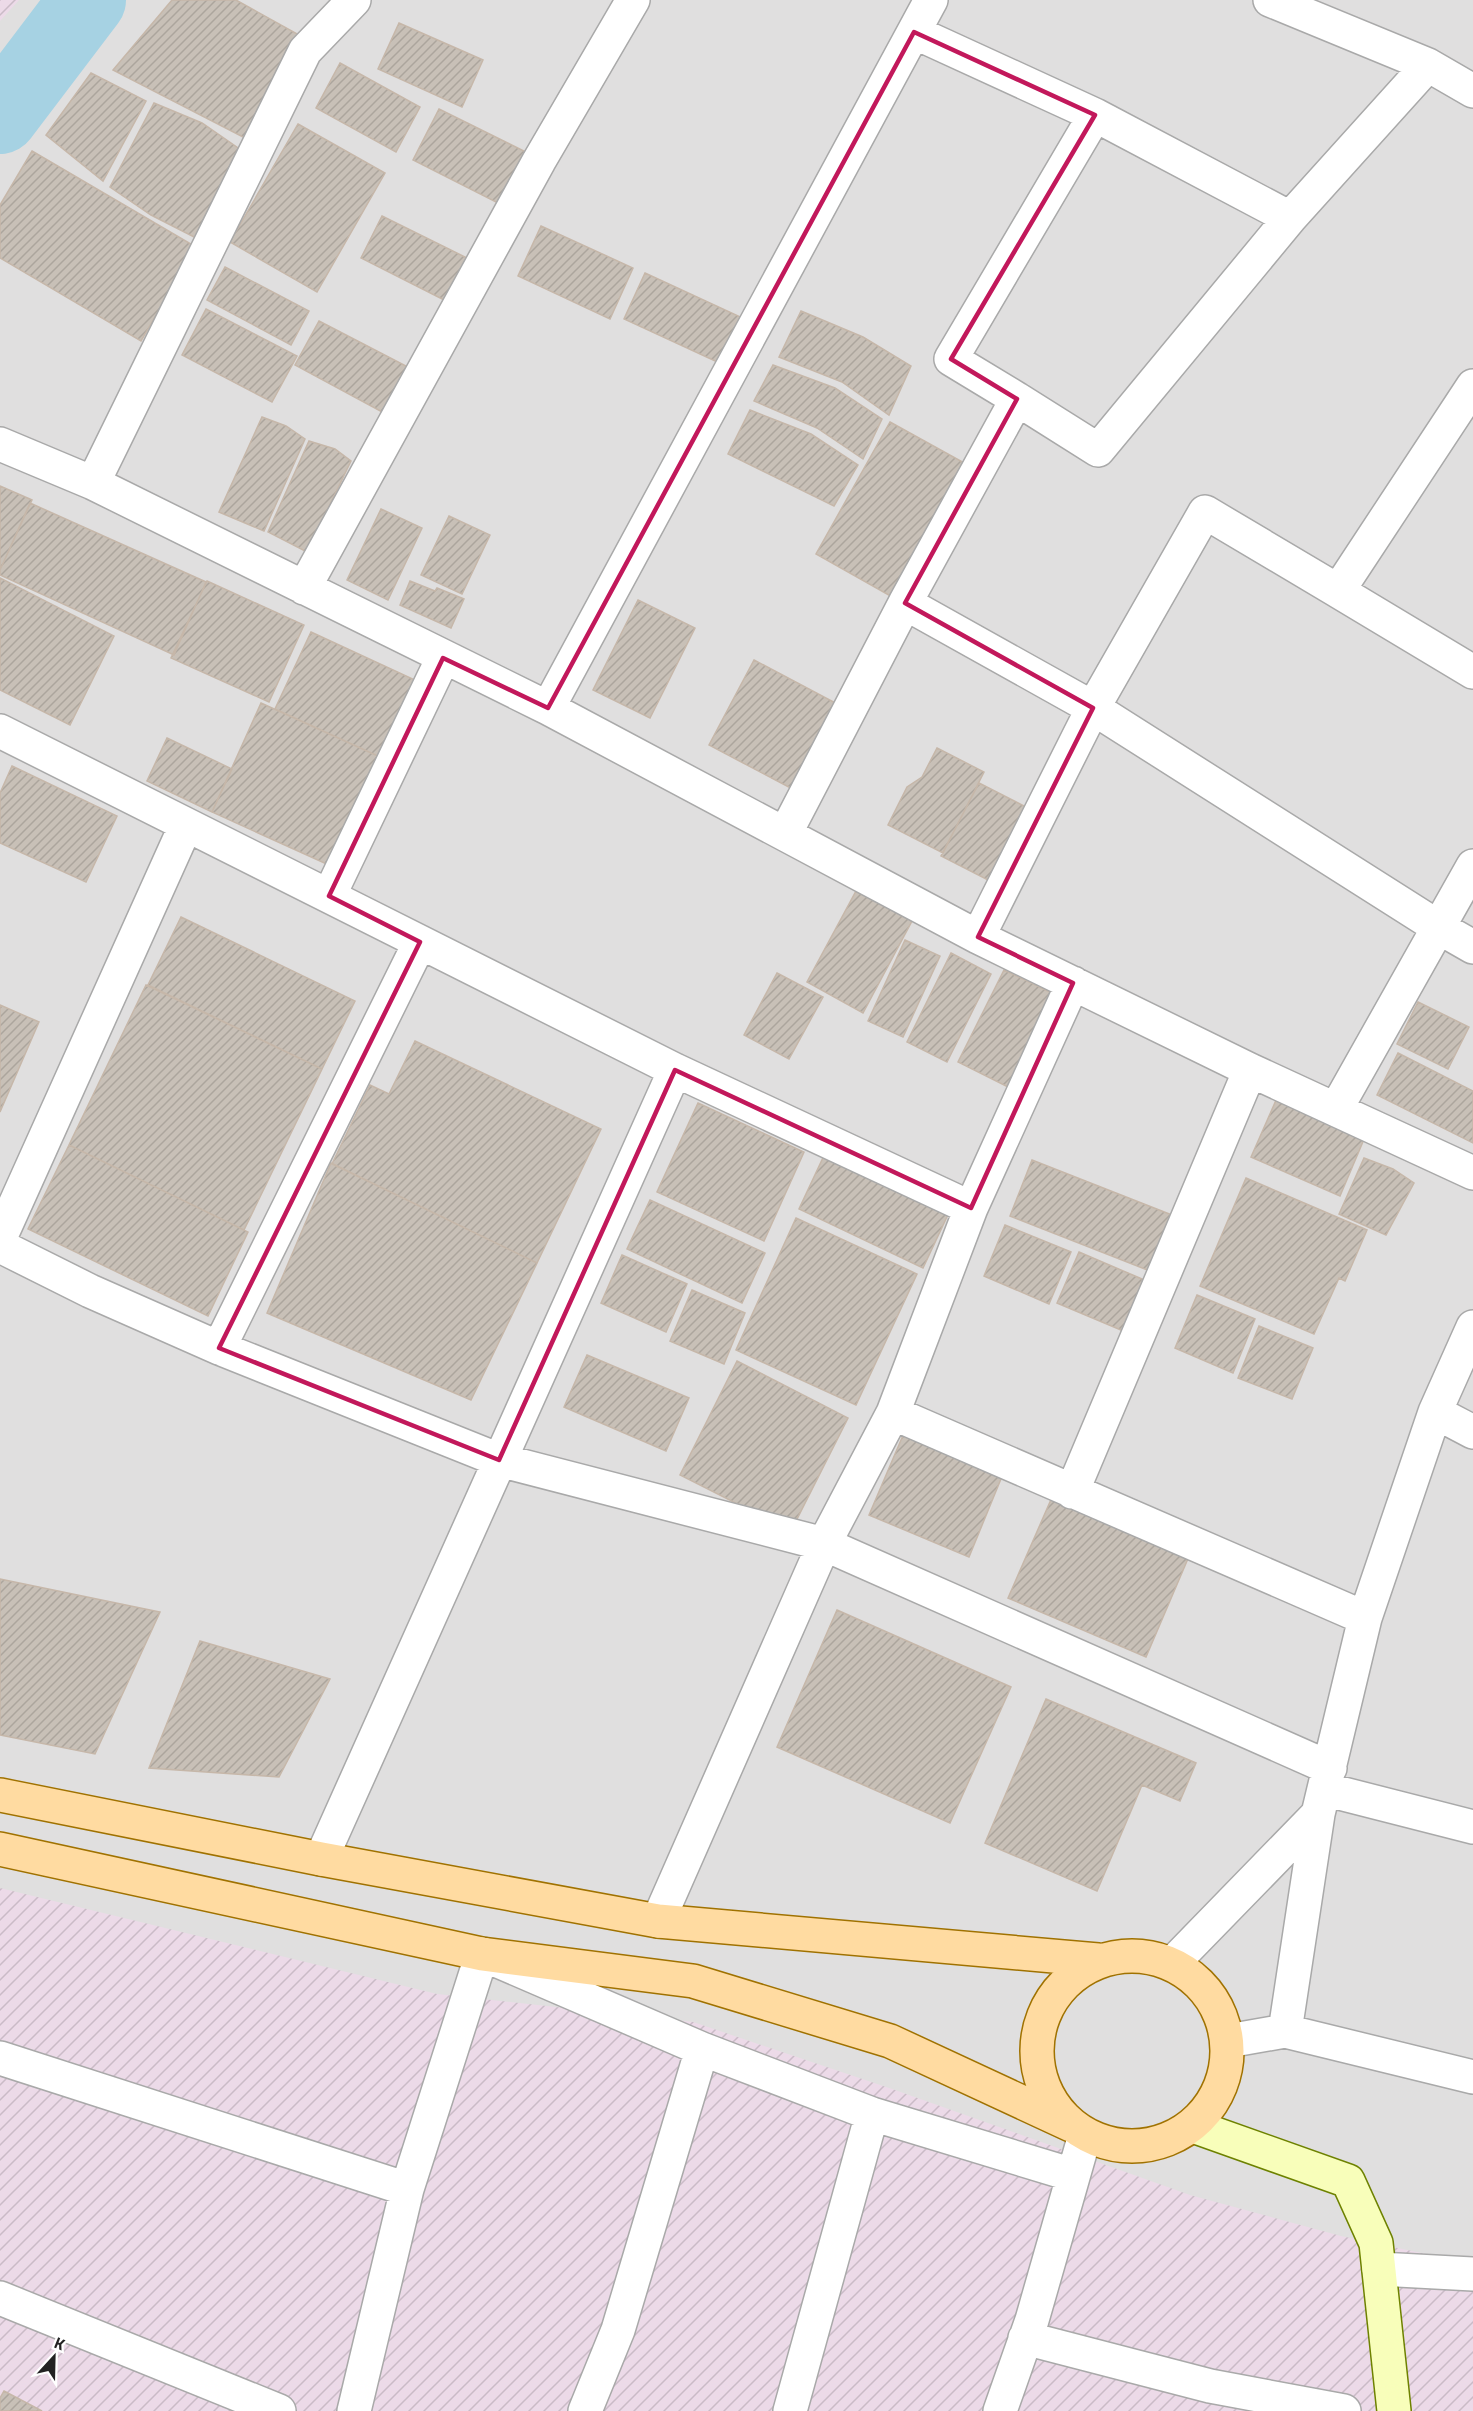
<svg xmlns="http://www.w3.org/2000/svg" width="1473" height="2411" font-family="'Titillium Web',sans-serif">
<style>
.residential{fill:#e0dfdf}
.industrial{fill:url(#industrial-furrows)}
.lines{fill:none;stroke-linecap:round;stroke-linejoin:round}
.river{stroke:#a6d2e3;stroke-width:76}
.building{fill:url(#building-hatch);stroke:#c6b7a9;stroke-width:1.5}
.street-casing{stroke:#a9a9a9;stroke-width:36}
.secondary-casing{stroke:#6e8200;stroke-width:36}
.primary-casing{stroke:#a07200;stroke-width:36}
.street{stroke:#fff;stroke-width:33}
.secondary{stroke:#f8feba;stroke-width:33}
.primary{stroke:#ffdba1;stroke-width:33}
.marked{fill:none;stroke:#c2185b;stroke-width:4.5;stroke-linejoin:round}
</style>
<defs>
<pattern id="industrial-furrows" width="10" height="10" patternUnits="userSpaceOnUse" patternTransform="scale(1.5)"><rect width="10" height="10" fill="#ecdae8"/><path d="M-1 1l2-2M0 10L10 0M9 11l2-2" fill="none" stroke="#cabbc7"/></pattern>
<pattern id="building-hatch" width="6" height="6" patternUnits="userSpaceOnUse" patternTransform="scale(1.5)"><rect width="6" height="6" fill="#c8c0b7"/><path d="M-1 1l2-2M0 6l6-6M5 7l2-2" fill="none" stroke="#aca59d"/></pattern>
</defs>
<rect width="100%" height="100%" fill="#f3f0e8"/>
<!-- residential -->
<path class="residential" d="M 0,0 L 1473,0 L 1473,2411 L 0,2411 Z"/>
<!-- industrial -->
<path class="industrial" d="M 0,0 L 19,0 L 0,21 Z
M 0,1888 L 437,1994 L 693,2022 L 895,2090 L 1190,2195 L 1341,2236 L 1473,2264 L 1473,2411 L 0,2411 Z"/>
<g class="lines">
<!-- river -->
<path class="river" d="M 0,116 L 88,0"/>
</g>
<!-- building -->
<path class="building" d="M 172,0 L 236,0 L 308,40 L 245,138 L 113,70 Z
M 399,23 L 483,60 L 462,107 L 378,69 Z
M 340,63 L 420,107 L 396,152 L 316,108 Z
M 91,73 L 146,101 L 103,181 L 46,135 Z
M 154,103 L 202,123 L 241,150 L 196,238 L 151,215 L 110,187 Z
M 439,109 L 526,152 L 500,204 L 413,160 Z
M 298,124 L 385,173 L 317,292 L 230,242 Z
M 32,151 L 196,247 L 141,341 L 0,258 L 0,205 Z
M 382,216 L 467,258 L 446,301 L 361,258 Z
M 541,226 L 633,268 L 610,319 L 518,276 Z
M 225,267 L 309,311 L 291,345 L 207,300 Z
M 645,273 L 747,320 L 726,366 L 624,319 Z
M 206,309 L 297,356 L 272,402 L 182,355 Z
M 801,311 L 863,337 L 911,366 L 889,415 L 842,382 L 779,357 Z
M 319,321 L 408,367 L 384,413 L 295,365 Z
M 773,365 L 835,388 L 882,419 L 863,459 L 817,428 L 754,401 Z
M 750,410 L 811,434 L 858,465 L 834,506 L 728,454 Z
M 262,417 L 286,426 L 305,439 L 264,531 L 219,512 Z
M 890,422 L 968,465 L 894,598 L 816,554 Z
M 309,441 L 335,449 L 351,461 L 307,552 L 268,532 Z
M 0,486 L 32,500 L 0,570 Z
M 30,503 L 206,582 L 174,655 L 0,575 L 0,570 Z
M 381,509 L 422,528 L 388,600 L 347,580 Z
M 449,516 L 490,535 L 462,594 L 421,575 Z
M 0,578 L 114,636 L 70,725 L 0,690 Z
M 207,581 L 304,625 L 269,702 L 171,658 Z
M 410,581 L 435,591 L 437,588 L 464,599 L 451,628 L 400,605 Z
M 638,600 L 695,628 L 650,718 L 593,690 Z
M 311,632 L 415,680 L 380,757 L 275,709 Z
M 754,660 L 845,708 L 800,793 L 709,745 Z
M 261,703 L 380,757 L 331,866 L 212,812 Z
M 167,738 L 232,769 L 212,812 L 147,781 Z
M 937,748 L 984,772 L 943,853 L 888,825 L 907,787 L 922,777 Z
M 12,766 L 117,816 L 86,882 L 0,843 L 0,793 Z
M 979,783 L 1028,808 L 990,881 L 941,856 Z
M 856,891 L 912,921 L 863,1013 L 807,982 Z
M 181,917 L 355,1001 L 322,1069 L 148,985 Z
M 905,940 L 940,956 L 903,1037 L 868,1021 Z
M 951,953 L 991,974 L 947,1062 L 907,1042 Z
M 1004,970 L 1054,994 L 1008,1087 L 958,1062 Z
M 777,973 L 823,997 L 789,1059 L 744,1035 Z
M 146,985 L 322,1069 L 244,1230 L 69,1145 Z
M 1418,1002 L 1469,1027 L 1448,1069 L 1397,1044 Z
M 0,1005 L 39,1022 L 0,1112 Z
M 415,1041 L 601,1129 L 537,1263 L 332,1164 L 370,1085 L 389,1094 Z
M 1398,1053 L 1473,1091 L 1473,1143 L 1377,1095 Z
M 1277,1098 L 1365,1137 L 1340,1196 L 1251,1157 Z
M 698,1103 L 804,1152 L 764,1241 L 657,1192 Z
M 69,1145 L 248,1232 L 208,1316 L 28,1229 Z
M 828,1147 L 952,1206 L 923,1268 L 799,1209 Z
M 1364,1158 L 1393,1169 L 1414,1183 L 1386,1235 L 1339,1214 Z
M 1032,1160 L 1177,1217 L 1155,1273 L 1010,1216 Z
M 331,1163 L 537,1263 L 471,1400 L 267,1313 Z
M 1246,1178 L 1367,1230 L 1345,1281 L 1339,1278 L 1314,1334 L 1200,1286 Z
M 650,1200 L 765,1253 L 742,1303 L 627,1249 Z
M 796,1218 L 917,1274 L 856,1405 L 736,1350 Z
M 1005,1225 L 1071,1252 L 1049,1304 L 984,1276 Z
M 1079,1252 L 1149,1282 L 1128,1333 L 1057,1303 Z
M 622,1255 L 687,1284 L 666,1332 L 601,1303 Z
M 692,1290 L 745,1313 L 724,1364 L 670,1341 Z
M 1197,1295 L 1255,1319 L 1233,1373 L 1175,1348 Z
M 1259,1326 L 1313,1348 L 1292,1399 L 1238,1378 Z
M 587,1355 L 689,1398 L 666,1451 L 564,1407 Z
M 737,1361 L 848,1418 L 791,1531 L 680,1475 Z
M 904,1433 L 1003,1474 L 969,1557 L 869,1515 Z
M 1053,1495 L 1190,1554 L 1146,1657 L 1008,1598 Z
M 0,1579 L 160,1612 L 95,1754 L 0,1735 Z
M 837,1610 L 1011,1687 L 950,1823 L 777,1747 Z
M 200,1641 L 330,1679 L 279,1777 L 149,1768 Z
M 1046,1699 L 1196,1763 L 1180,1801 L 1142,1785 L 1097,1891 L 985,1843 Z
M 4,2391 L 42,2411 L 0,2411 L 0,2398 Z"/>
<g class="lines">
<defs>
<path id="street" d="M 1270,0 L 1428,65 L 1473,91
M 914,32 L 1095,115 L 1290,218
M 1017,399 L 951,359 L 1095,115
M 0,444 L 93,483 L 548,708 L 978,937 L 1250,1070 L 1473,1173
M 93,483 L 305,51 L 354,0
M 304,588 L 539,161 L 633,0
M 1338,591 L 1473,672
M 905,603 L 1093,708 L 1438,927 L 1473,947
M 548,708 L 931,0
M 0,731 L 675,1070 L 971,1208
M 785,834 L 905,603 L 1017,399 L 1098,450 L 1290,218 L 1428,65
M 329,896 L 443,658
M 978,937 L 1093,708 L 1205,512 L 1338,591 L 1473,386
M 1336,1109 L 1473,866
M 0,1238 L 186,825
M 0,1246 L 90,1291 L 219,1348 L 499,1460 L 824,1544 L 1330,1768
M 219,1348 L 420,942
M 1435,1412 L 1473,1432
M 893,1413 L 1365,1618
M 1072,1492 L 1250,1070
M 1324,1789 L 1473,1827
M 321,1859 L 675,1070
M 658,1921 L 824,1544 L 893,1413 L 971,1208 L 1073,983
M 1173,1963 L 1318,1814
M 1285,2031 L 1318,1814 L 1365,1618 L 1435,1412 L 1473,1327
M 1228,2041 L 1285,2031 L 1473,2077
M 0,2058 L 407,2189
M 1379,2269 L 1473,2274
M 0,2298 L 279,2411
M 1025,2338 L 1210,2386 L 1344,2411
M 354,2411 L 407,2189 L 482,1954 L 702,2049 L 872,2114 L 1073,2175
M 585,2411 L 618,2330 L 702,2049
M 790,2411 L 872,2114
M 1000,2411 L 1032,2320 L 1085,2135"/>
<path id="secondary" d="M 1193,2126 L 1348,2181 L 1376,2243 L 1394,2411"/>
<path id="primary" d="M 0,1795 L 321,1859 L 658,1921 L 1098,1960
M 0,1849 L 482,1954 L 693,1981 L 890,2041 L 1071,2125
M1037 2051a95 95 0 1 1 190 0a95 95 0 1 1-190 0Z"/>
</defs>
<!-- street casing -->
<use href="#street" class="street-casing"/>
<!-- secondary casing -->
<use href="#secondary" class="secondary-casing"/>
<!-- primary casing -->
<use href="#primary" class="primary-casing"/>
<!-- street -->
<use href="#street" class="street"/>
<!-- secondary -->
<use href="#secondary" class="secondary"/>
<!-- primary -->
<use href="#primary" class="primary"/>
</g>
<!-- marked area -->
<path class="marked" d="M 914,32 L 1095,115 L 951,359 L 1017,399 L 905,603 L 1093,708 L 978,937 L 1073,983 L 971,1208 L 675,1070 L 499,1460 L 219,1348 L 420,942 L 329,896 L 443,658 L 548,708 Z"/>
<!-- north arrow -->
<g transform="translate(54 2357) rotate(22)" stroke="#ffffff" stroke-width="4.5" paint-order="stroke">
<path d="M0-4.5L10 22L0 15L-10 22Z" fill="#222222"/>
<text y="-9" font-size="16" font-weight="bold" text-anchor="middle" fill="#222222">K</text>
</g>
</svg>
